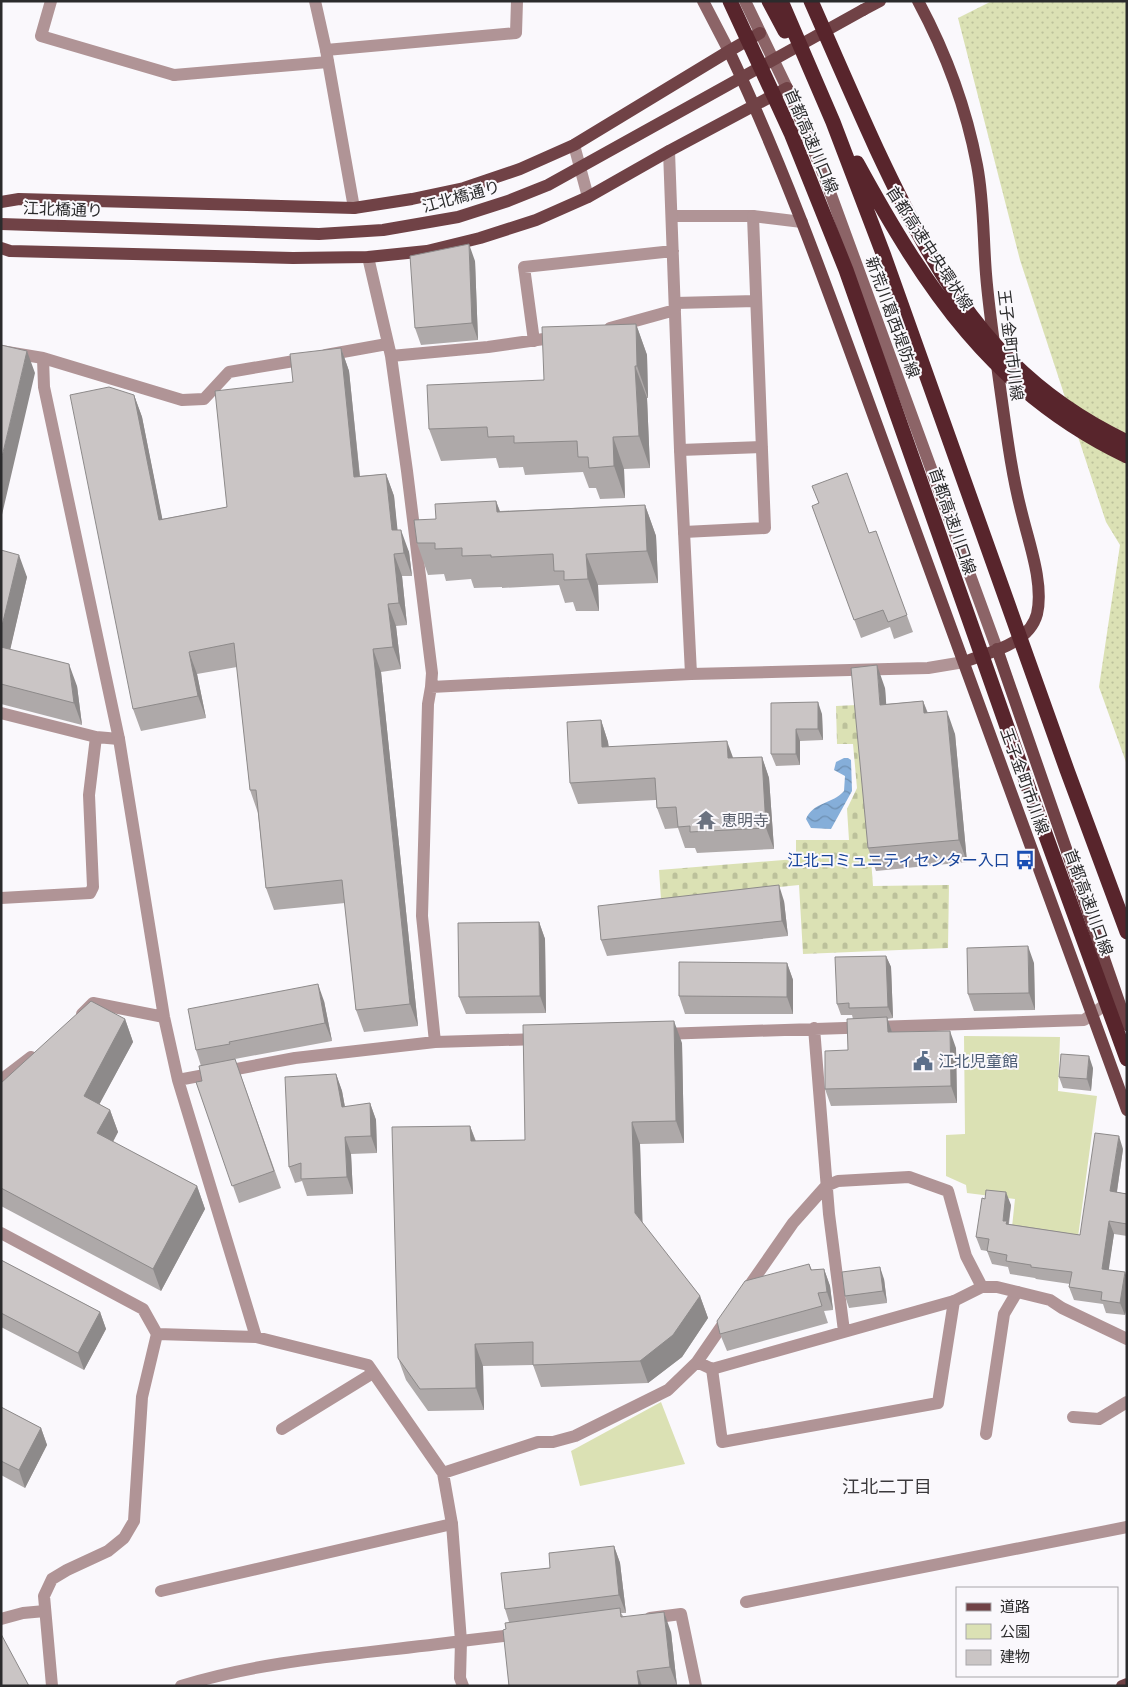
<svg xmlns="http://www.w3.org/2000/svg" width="1128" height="1687" font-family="'Noto Sans','Noto Sans JP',sans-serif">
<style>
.grass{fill:url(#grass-dots)}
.cemetery{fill:url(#cemetery-stones)}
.park{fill:#dbe1b4}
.water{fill:url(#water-waves)}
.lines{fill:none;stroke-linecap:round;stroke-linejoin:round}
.service{stroke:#b09496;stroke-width:12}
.minor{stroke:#b09496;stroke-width:12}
.secondary{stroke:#8c6467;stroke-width:12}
.primary{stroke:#704246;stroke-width:12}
.primary-bridge{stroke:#704246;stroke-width:12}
.motorway-bridge{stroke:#58252c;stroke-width:15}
.wall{fill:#aea9a9}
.shaded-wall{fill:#8d8a8a}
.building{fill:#cac5c5;stroke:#8d8a8a}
.labels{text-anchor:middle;stroke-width:4;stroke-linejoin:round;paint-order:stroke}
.street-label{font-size:16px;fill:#2b2b2c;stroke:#faf8fc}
.worship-label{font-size:16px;fill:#5b616d;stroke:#faf8fc;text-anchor:start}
.transit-label{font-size:16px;fill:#164399;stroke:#faf8fc;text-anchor:end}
.service-label{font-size:16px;fill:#4e5e75;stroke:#faf8fc;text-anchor:start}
.neighbourhood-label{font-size:18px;fill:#3b393c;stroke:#faf8fc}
</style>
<defs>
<pattern id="grass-dots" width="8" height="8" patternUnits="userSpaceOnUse" patternTransform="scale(1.25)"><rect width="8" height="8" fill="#dbe1b4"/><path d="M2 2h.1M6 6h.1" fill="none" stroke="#bcc19b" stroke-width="1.8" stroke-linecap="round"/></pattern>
<pattern id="cemetery-stones" width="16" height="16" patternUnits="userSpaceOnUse" patternTransform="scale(1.25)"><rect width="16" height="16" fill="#dbe1b4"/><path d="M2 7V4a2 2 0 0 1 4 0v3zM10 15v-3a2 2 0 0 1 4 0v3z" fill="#bcc19b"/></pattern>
<pattern id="water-waves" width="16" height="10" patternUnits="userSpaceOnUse" patternTransform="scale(1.25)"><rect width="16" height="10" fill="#85aed9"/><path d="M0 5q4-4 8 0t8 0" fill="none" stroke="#6d8eb0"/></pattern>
</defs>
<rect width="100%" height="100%" fill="#faf8fc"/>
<!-- grass -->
<path class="grass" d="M 992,1 L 1127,1 L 1127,765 L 1099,687 L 1120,545 L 1106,522 L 1020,260 L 958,18 Z"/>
<!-- cemetery -->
<path class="cemetery" d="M 857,705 L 866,792 L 873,886 L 949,885 L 948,948 L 803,954 L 799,885 L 661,899 L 659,870 L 796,859 L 796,840 L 849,840 L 847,809 L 857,788 L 853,744 L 837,744 L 836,706 Z"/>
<!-- park -->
<path class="park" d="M 964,1036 L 1060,1037 L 1058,1091 L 1097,1096 L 1078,1237 L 1012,1227 L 1015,1199 L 967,1193 L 966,1185 L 946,1176 L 946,1135 L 965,1134 Z
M 661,1402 L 685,1464 L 580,1486 L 571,1451 Z"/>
<!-- water -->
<path class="water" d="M 844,758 L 848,758 L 851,760 L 852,791 L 831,829 L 811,828 L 806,819 C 813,802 833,804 844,791 L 845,776 L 834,770 L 836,762 Z"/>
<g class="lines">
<!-- service -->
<path class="service" d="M 326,50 L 516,33 L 517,1
M 174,75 L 328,62
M 672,216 L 753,216 L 765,528 L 684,532
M 675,303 L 756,301
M 680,450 L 762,447
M 1,713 L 96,737 L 119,739
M 1,898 L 90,893 L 93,887 L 89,795 L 96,737
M 712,1369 L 722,1442 L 938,1403 L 954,1301
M 1073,1417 L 1099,1419 L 1127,1402
M 282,1429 L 373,1373
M 986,1434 L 1004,1314 L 1017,1292
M 161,1591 L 452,1524
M 746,1602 L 1127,1527
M 650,1618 L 681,1614 L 696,1686
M 1,1619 L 23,1613 L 45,1611
M 461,1641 L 521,1634"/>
<!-- minor -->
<path class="minor" d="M 51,1 L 41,36 L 174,75
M 315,1 L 326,50 L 354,208
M 574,145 L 588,197
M 669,151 L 680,450 L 691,674
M 753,216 L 802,222
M 368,257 L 391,356 L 407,471 L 432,673 L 431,687
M 610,328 L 675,310
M 534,341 L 524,267 L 673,251
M 1,351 L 43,358 L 182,400 L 204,399 L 229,372 L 306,359
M 326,355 L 387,344
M 391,356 L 488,347 L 558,337
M 43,358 L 44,387 L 119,739 L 164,1017 L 178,1080 L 256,1337
M 82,1014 L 93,1003 L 164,1017
M 814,1028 L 829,1214 L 844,1331
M 662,1034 L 1084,1020 L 1113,999
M 435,1042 L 422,916 L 428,704 L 431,687 L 691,674 L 928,668 L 964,662
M 1,1080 L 31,1057
M 178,1080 L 295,1058 L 435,1042 L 540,1039
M 1,1233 L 143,1309 L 157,1334 L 256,1337 L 368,1365 L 443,1473 L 538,1442 L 553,1442 L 575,1436 L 668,1390 L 697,1362 L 728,1317
M 745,1292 L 793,1223 L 826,1186 L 838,1181 L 909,1177 L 948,1191 L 966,1256 L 982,1287
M 697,1362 L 712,1369 L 954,1301 L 982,1287 L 997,1287 L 1050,1300 L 1062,1308 L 1127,1339
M 443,1473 L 452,1524 L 461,1641 L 460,1678 L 463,1686
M 52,1686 L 44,1596 L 52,1579 L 67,1570 L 108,1551 L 124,1538 L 134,1521 L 142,1397 L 157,1334
M 181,1686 C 271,1658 368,1654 461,1641"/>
<!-- secondary -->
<path class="secondary" d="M 703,1 L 729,51
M 745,1 L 787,88 L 823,173 L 997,649"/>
<!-- primary -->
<path class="primary" d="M 918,1 C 946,53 966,107 977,165 C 984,201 983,237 986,274 C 989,312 995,349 1000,387 C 1006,429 1011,472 1022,514 C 1029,543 1044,584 1037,614 C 1029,644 990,652 964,662
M 863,10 L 880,1
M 729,51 C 793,186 841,328 893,469 C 972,682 1049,896 1127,1110
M 1,202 L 19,199 L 354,208 L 412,199 L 464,188 L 520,169 L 574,145 L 729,51 L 760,33
M 1,224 L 63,226
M 1,248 L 10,251 L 293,258 L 368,257 L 427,251 L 480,238 L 536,220 L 588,197 L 669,151 L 787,88
M 997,649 L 1127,1025
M 1122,1686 L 1127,1684"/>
<!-- primary-bridge -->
<path class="primary-bridge" d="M 63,226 L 319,234 L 383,230 L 458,217 L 508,201 L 548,185 L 863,10"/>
<!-- motorway-bridge -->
<path class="motorway-bridge" d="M 730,1 L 791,133 L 846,270 L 1030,792 L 1127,1059
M 769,1 L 785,31
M 781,1 L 833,122 L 884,256 L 1067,770 L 1127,932
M 811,1 C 833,51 854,100 877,150 C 907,214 939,278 984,332 C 1023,379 1072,416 1127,442
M 857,163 C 926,289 993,392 1127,456"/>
</g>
<!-- wall -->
<path class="wall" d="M 475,261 L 478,340 L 421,345 L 415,328 Z
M 636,324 L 647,355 L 648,398 L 647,398 L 650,468 L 624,469 L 625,498 L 600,499 L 596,488 L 589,488 L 583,472 L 525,475 L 523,467 L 499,468 L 496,458 L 441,461 L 429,429 L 544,380 Z
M 341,348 L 349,371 L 360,476 L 386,474 L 394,496 L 397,530 L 409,552 L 412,576 L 402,576 L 407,625 L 396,626 L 401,669 L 381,672 L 418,1026 L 364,1032 L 356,1010 L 345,903 L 274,910 L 266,888 L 258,813 L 250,790 L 237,667 L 197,674 L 206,718 L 141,731 L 133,709 L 134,395 L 142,417 L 162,519 L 227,507 L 293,382 Z
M 812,486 L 869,533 L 876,531 L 913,632 L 894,639 L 890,627 L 861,638 L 812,506 L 819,503 Z
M 496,501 L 500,511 L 645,505 L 656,536 L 658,583 L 598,585 L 599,611 L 576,611 L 573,602 L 565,603 L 559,585 L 502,588 L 502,587 L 474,588 L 471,579 L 446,581 L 444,574 L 428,575 L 417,543 L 436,519 Z
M 1,550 L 27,577 L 10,649 L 77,686 L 82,725 L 1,704 Z
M 885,688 L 886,704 L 923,701 L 928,713 L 955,734 L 967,862 L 876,871 L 868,848 Z
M 771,703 L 822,714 L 823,740 L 800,741 L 800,765 L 776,766 L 771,754 Z
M 601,720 L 608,742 L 609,747 L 733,758 L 762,757 L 769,778 L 774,849 L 697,853 L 695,848 L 685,848 L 678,828 L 665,829 L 657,808 L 656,800 L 578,804 L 570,783 Z
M 784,901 L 788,936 L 607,956 L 601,940 Z
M 539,922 L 545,939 L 546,1013 L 466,1014 L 459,997 Z
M 886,956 L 891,967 L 893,1018 L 887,1019 L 892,1032 L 956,1048 L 957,1103 L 831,1106 L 825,1089 L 848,1050 L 853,1019 L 852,1015 L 841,1015 L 837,1004 Z
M 787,963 L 793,980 L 793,1014 L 685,1014 L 679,996 Z
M 1034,963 L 1035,1010 L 974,1011 L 968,994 Z
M 324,1001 L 332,1041 L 235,1059 L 281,1188 L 239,1203 L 196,1082 L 202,1081 L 201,1066 L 196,1050 Z
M 125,1019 L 133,1042 L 99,1104 L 110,1110 L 118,1132 L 113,1142 L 197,1186 L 205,1209 L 161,1291 L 1,1206 L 1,1083 Z
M 682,1043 L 684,1143 L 640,1144 L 642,1223 L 700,1296 L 708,1318 L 682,1357 L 648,1383 L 541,1387 L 533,1365 L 483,1366 L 484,1410 L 428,1411 L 406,1380 L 398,1358 L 470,1126 L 476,1141 L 525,1140 Z
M 1093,1068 L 1091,1091 L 1063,1088 L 1059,1077 Z
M 336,1074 L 342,1091 L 345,1107 L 370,1103 L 376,1120 L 377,1153 L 351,1154 L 353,1194 L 307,1196 L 302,1181 L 295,1183 L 289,1167 Z
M 1123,1149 L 1117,1192 L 1127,1194 L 1127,1236 L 1114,1234 L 1108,1270 L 1127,1278 L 1127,1303 L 1125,1315 L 1106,1313 L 1103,1304 L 1074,1300 L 1069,1287 L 1070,1284 L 1036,1279 L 1035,1278 L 1010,1274 L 1008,1267 L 992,1264 L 987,1251 L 981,1250 L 976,1237 L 985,1199 L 1011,1205 L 1009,1224 L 1080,1235 Z
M 1,1260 L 100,1312 L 106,1329 L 84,1370 L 1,1327 Z
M 809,1264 L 812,1270 L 824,1269 L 830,1286 L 833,1310 L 824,1311 L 828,1323 L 727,1351 L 720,1334 Z
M 884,1279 L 887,1303 L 849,1308 L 845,1296 Z
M 1,1407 L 41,1428 L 47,1445 L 25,1488 L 1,1475 Z
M 614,1546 L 620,1563 L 626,1613 L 621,1613 L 623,1616 L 671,1632 L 677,1686 L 509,1686 L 506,1629 L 509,1622 L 505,1609 L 550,1568 Z"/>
<!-- shaded-wall -->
<path class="shaded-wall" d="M 469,244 L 475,261 L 478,340 L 472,323 Z
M 636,324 L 647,355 L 648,398 L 637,366 Z
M 341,348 L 349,371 L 362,499 L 354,477 Z
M 27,351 L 35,373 L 1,519 L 1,461 Z
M 635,366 L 647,398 L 650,468 L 639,436 Z
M 134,395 L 142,417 L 167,542 L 159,520 Z
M 613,437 L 624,469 L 625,498 L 614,466 Z
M 386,474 L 394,496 L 400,553 L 392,530 Z
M 496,501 L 507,532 L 497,512 Z
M 645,505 L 656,536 L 658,583 L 647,551 Z
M 401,530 L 409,552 L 412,576 L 404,553 Z
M 394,554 L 402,576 L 407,625 L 399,603 Z
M 586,554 L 598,585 L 599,611 L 588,579 Z
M 19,555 L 27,577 L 6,668 L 1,656 L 1,630 Z
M 388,604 L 396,626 L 401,669 L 393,647 Z
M 373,649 L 381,672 L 418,1026 L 410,1004 Z
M 189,652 L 197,674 L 206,718 L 198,696 Z
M 69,664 L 77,686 L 82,725 L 74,703 Z
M 877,665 L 885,688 L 888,727 L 880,705 Z
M 923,701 L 931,723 L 924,713 Z
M 818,702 L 822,714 L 823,740 L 818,729 Z
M 947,711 L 955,734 L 967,862 L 959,840 Z
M 601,720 L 608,742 L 610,768 L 602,747 Z
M 796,729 L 800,741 L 800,765 L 796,754 Z
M 727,741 L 735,763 L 728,758 Z
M 762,757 L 769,778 L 774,849 L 766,828 Z
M 779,885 L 784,901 L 788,936 L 782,921 Z
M 539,922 L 545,939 L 546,1013 L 540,996 Z
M 1028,946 L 1034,963 L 1035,1010 L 1029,993 Z
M 886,956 L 891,967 L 893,1018 L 888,1007 Z
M 787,963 L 793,980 L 793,1014 L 787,997 Z
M 318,984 L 324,1001 L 332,1041 L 325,1023 Z
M 887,1017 L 893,1035 L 888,1032 Z
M 125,1019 L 133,1042 L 92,1118 L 84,1096 Z
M 674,1021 L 682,1043 L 684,1143 L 676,1121 Z
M 950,1031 L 956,1048 L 957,1103 L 951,1086 Z
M 1089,1056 L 1093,1068 L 1091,1091 L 1087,1079 Z
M 336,1074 L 342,1091 L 348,1124 L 342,1107 Z
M 370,1103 L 376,1120 L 377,1153 L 371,1136 Z
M 110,1110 L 118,1132 L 105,1156 L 97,1133 Z
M 632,1122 L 640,1144 L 643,1235 L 635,1213 Z
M 470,1126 L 478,1148 L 471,1141 Z
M 1119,1136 L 1123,1149 L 1115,1204 L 1110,1191 Z
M 345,1137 L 351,1154 L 353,1194 L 347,1177 Z
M 197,1186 L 205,1209 L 161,1291 L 153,1269 Z
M 1006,1192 L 1011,1205 L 1008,1226 L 1003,1221 Z
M 1109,1221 L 1114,1234 L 1107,1282 L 1102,1269 Z
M 880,1267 L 884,1279 L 887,1303 L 883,1291 Z
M 824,1269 L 830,1286 L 833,1310 L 827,1292 Z
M 1125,1272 L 1127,1278 L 1127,1303 L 1125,1315 L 1120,1303 Z
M 700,1296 L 708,1318 L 682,1357 L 648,1383 L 640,1361 Z
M 100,1312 L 106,1329 L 84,1370 L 78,1353 Z
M 475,1344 L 483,1366 L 484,1410 L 476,1388 Z
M 41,1428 L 47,1445 L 25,1488 L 19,1470 Z
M 614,1546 L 620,1563 L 626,1613 L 619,1595 Z
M 664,1612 L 671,1632 L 677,1686 L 670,1667 Z
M 637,1671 L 642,1686 L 639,1686 Z"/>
<!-- building -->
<path class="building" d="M 469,244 L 472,323 L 415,328 L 410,256 Z
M 636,324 L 637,366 L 635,366 L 639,436 L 613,437 L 614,466 L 589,468 L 588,457 L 578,457 L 577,441 L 514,443 L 514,436 L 488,437 L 487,427 L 429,429 L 427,385 L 544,380 L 542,327 Z
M 1,345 L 27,351 L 1,461 Z
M 341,348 L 354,477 L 386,474 L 392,530 L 401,530 L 404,553 L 394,554 L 399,603 L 388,604 L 393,647 L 373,649 L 410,1004 L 356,1010 L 342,880 L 266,888 L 256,790 L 250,790 L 234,643 L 189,652 L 198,696 L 133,709 L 70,395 L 109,387 L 134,395 L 159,520 L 227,507 L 215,391 L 293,382 L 290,354 Z
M 847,473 L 869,533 L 876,531 L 907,615 L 888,622 L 883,610 L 854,620 L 812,506 L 819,503 L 812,486 Z
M 496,501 L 497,512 L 645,505 L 647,551 L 586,554 L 588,579 L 564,580 L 564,571 L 554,571 L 553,554 L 491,557 L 491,555 L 462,556 L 462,548 L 435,549 L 435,543 L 417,543 L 414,520 L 436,519 L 435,504 Z
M 1,550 L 19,555 L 1,630 Z
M 1,647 L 69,664 L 74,703 L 1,684 Z
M 877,665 L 880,705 L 923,701 L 924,713 L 947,711 L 959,840 L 868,848 L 851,668 Z
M 818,702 L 818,729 L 796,729 L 796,754 L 771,754 L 771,703 Z
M 601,720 L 602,747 L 727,741 L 728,758 L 762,757 L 766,828 L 690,832 L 690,826 L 678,827 L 676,807 L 657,808 L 655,778 L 570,783 L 567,722 Z
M 779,885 L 782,921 L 601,940 L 598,906 Z
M 539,922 L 540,996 L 459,997 L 458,923 Z
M 1028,946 L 1029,993 L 968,994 L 967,948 Z
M 886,956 L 888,1007 L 849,1008 L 849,1003 L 837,1004 L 835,957 Z
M 679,962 L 787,963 L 787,997 L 679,996 Z
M 318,984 L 325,1023 L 229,1042 L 230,1044 L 196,1050 L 188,1009 Z
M 91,1001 L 125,1019 L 84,1096 L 110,1110 L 97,1133 L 197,1186 L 153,1269 L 1,1188 L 1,1083 Z
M 887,1017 L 888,1032 L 950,1031 L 951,1086 L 825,1089 L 825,1051 L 848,1050 L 847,1019 Z
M 674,1021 L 676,1121 L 632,1122 L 635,1213 L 700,1296 L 673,1335 L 640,1361 L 533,1365 L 533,1342 L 475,1344 L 476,1388 L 420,1389 L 398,1358 L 392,1127 L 470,1126 L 471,1141 L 525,1140 L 523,1025 Z
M 1061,1054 L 1089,1056 L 1087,1079 L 1059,1077 Z
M 235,1059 L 274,1171 L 232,1186 L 196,1082 L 202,1081 L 199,1066 Z
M 336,1074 L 342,1107 L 370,1103 L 371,1136 L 345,1137 L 347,1177 L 301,1179 L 301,1163 L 289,1167 L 285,1077 Z
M 1095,1133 L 1119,1136 L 1110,1191 L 1127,1194 L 1127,1224 L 1109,1221 L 1102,1269 L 1125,1272 L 1120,1303 L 1101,1300 L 1102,1292 L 1069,1287 L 1072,1272 L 1031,1267 L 1031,1265 L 1006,1261 L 1007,1255 L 987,1251 L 989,1239 L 976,1237 L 982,1198 L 985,1199 L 986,1190 L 1006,1192 L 1003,1221 L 1007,1221 L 1006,1224 L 1080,1235 Z
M 1,1260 L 100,1312 L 78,1353 L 1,1313 Z
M 809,1264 L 811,1270 L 824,1269 L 827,1292 L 818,1293 L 822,1306 L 720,1334 L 717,1321 L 745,1281 Z
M 880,1267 L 883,1291 L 845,1296 L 842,1272 Z
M 1,1407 L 41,1428 L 19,1470 L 1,1461 Z
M 614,1546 L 619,1595 L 505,1609 L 501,1573 L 550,1568 L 549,1553 Z
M 620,1608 L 621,1617 L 664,1612 L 670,1667 L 637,1671 L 639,1686 L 509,1686 L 503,1630 L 506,1629 L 505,1623 Z
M 1,1634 L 29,1686 L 1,1686 Z"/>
<!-- icons -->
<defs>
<symbol id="temple-bare" viewBox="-9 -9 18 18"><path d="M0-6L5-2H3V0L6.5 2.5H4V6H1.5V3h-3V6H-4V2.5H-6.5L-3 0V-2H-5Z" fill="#6b7280" stroke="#faf8fc" stroke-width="2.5" paint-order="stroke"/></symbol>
<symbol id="bus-bare" viewBox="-9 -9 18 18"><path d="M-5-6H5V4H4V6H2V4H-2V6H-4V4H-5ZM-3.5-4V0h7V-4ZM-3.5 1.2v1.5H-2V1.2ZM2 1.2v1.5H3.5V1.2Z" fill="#1a4fb4" stroke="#faf8fc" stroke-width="2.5" paint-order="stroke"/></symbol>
<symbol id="civic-bare" viewBox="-9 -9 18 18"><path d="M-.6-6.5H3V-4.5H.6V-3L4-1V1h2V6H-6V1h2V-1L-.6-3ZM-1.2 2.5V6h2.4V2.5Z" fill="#5c6f8a" stroke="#faf8fc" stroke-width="2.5" paint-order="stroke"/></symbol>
</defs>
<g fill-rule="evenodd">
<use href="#temple-bare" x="692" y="806" width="28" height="28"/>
<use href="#bus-bare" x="1011" y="846" width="28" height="28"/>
<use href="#civic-bare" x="909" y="1047" width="28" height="28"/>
</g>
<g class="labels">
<!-- street labels -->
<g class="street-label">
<text transform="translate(812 141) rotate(67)" y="6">首都高速川口線</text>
<text transform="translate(461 196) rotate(-15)" y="6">江北橋通り</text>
<text transform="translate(63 209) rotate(2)" y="6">江北橋通り</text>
<text transform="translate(930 248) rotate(57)" y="6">首都高速中央環状線</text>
<text transform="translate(893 317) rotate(70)" y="6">新荒川葛西堤防線</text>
<text transform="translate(1011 345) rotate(83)" y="6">王子金町市川線</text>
<text transform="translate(953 521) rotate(71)" y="6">首都高速川口線</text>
<text transform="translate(1025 781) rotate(70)" y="6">王子金町市川線</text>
<text transform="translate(1089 902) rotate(70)" y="6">首都高速川口線</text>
</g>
<!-- worship labels -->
<g class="worship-label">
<text x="721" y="826">恵明寺</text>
</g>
<!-- transit labels -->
<g class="transit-label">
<text x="1010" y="866">江北コミュニティセンター入口</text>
</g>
<!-- service labels -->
<g class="service-label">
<text x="938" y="1067">江北児童館</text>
</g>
<!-- neighbourhood labels -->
<g class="neighbourhood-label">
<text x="887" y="1493">江北二丁目</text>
</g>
</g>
<!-- border -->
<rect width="1128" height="1687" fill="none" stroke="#2b2b2c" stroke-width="5"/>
<!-- legend -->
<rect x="956" y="1587" width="162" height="90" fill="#faf8fc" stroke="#a7a6a9"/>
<rect x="966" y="1603" width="25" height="8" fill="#704246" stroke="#a7a6a9"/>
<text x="1000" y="1612" font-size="15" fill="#2b2b2c">道路</text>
<rect x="966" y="1624" width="25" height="15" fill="#dbe1b4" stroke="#a7a6a9"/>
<text x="1000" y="1637" font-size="15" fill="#2b2b2c">公園</text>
<rect x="966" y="1650" width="25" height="15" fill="#cac5c5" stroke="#a7a6a9"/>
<text x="1000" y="1662" font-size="15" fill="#2b2b2c">建物</text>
</svg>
